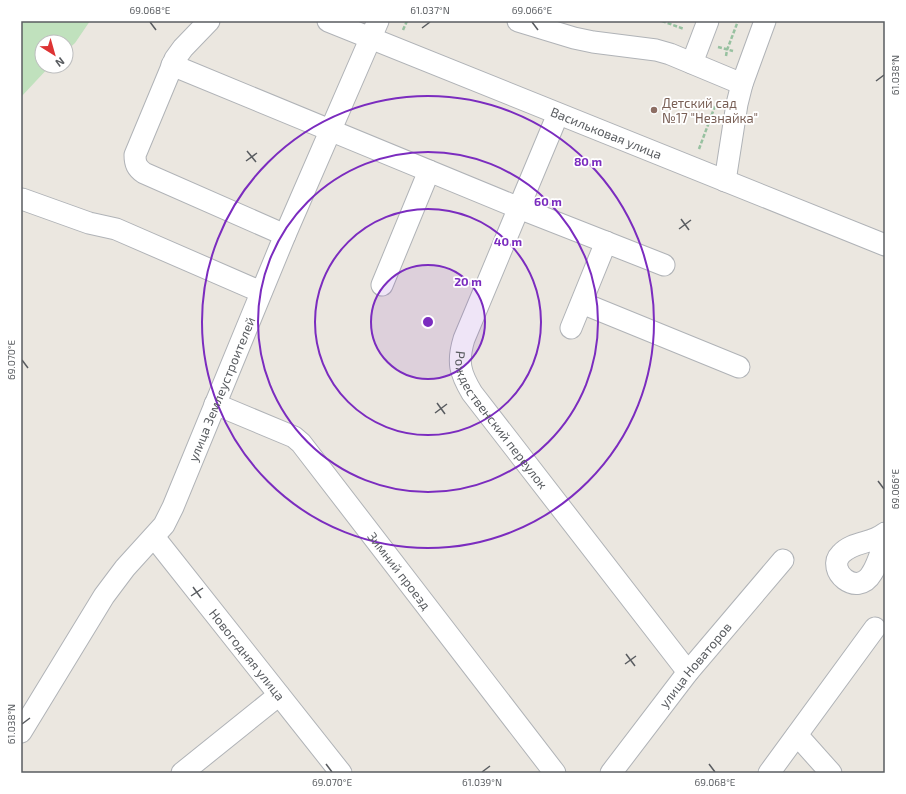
<svg xmlns="http://www.w3.org/2000/svg" width="906" height="794" font-family="'Exo 2',sans-serif">
<style>
.green{fill:#c0e1bd}
.lines{fill:none;stroke-linecap:round;stroke-linejoin:round}
.minor-casing{stroke:#b0b3b7;stroke-width:23}
.path{stroke:#97c1a0;stroke-width:2.5;stroke-dasharray:4 2;stroke-linecap:butt}
.minor{stroke:#fff;stroke-width:21}
.ticks{fill:none;stroke:#595c60;stroke-width:1.5}
.ring{fill:none;stroke:#7b2cbf;stroke-width:2}
.education-dot{fill:#8d6e63;stroke:#fff;stroke-width:1.5}
.labels{text-anchor:middle;stroke-width:3.5;stroke-linejoin:round;paint-order:stroke}
.education-label{font-size:13px;fill:#785e54;stroke:#fff;text-anchor:start}
.street-label{font-size:13px;fill:#595c60;stroke:#fff}
.centre{fill:#7b2cbf;stroke:#fff;stroke-width:2}
.ring-label{font-size:12px;text-anchor:middle;font-weight:bold;fill:#7b2cbf;stroke:#fff;stroke-width:3.5;stroke-linejoin:round;paint-order:stroke}
.neatline{fill:none;stroke:#595c60;stroke-width:1.5}
.ticks-label{font-size:10px;text-anchor:middle;fill:#595c60}
</style>
<rect width="100%" height="100%" fill="#ebe7e0"/>
<!-- green -->
<path class="green" d="M 21,21 L 90,21 L 75,43 L 66,51 L 66,42 L 42,42 L 42,66 L 50,66 L 21,97 Z"/>
<g class="lines">
<defs>
<g id="minor">
<path d="M 209,21 L 183,48 L 175,59 L 135,155 C 135,164 137,168 144,173 L 285,235"/>
<path id="s1" d="M 328,21 L 885,245"/>
<path d="M 518,21 L 574,38 L 593,42 L 656,50 L 670,54 L 742,84"/>
<path d="M 692,63 L 708,21"/>
<path d="M 172,65 L 519,208 L 664,265"/>
<path id="s2" d="M 558,114 L 464,339 C 457,362 460,373 472,393 L 688,672"/>
<path d="M 725,181 L 737,104 L 742,84 L 765,21"/>
<path d="M 22,199 L 89,223 L 116,229 L 261,292"/>
<path d="M 382,285 L 429,171"/>
<path d="M 582,303 L 739,367"/>
<path d="M 571,328 L 606,242"/>
<path id="s3" d="M 215,404 L 294,437 L 301,443 L 555,773"/>
<path d="M 885,533 C 872,544 853,541 841,554 C 825,570 857,599 872,573 C 878,564 881,551 885,541"/>
<path id="s4" d="M 154,537 L 341,773"/>
<path id="s5" d="M 21,732 L 104,596 L 125,568 L 164,525 L 173,507 L 285,235 L 378,21"/>
<path d="M 797,735 L 831,773"/>
<path d="M 182,773 L 279,695"/>
<path id="s6" d="M 611,773 L 688,672 L 783,560"/>
<path d="M 769,773 L 875,628"/>
</g>
</defs>
<!-- minor casing -->
<use href="#minor" class="minor-casing"/>
<!-- path -->
<path class="path" d="M 662,21 L 684,29
M 403,30 L 407,21
M 718,47 L 733,51
M 726,56 L 727,50 L 738,21
M 699,149 L 715,106"/>
<!-- minor -->
<use href="#minor" class="minor"/>
</g>
<!-- ticks -->
<path class="ticks" d="M 150,22 L 156,30M 532,22 L 538,30M 422,28 L 430,22M 876,81 L 884,75M 247,151 L 256,162M 246,161 L 257,153M 681,219 L 689,230M 679,229 L 691,220M 22,360 L 28,368M 437,403 L 445,414M 435,413 L 447,404M 878,481 L 884,489M 193,587 L 201,598M 191,596 L 203,588M 626,654 L 635,666M 625,664 L 636,656M 22,724 L 30,718M 326,764 L 332,772M 709,764 L 715,772M 482,772 L 490,766"/>
<!-- distance rings -->
<circle cx="428" cy="322" r="57" fill="#7b2cbf" fill-opacity=".12"/>
<g class="ring">
<circle cx="428" cy="322" r="57"/>
<circle cx="428" cy="322" r="113"/>
<circle cx="428" cy="322" r="170"/>
<circle cx="428" cy="322" r="226"/>
</g>
<!-- markers -->
<circle class="education-dot" cx="654" cy="110" r="4"/>
<g class="labels">
<!-- education labels -->
<g class="education-label">
<text x="662" y="108">Детский сад<tspan x="662" dy="15">№17 "Незнайка"</tspan></text>
</g>
<!-- street labels -->
<g class="street-label">
<text dy="5" stroke="none"><textPath href="#s1" startOffset="300">Васильковая улица</textPath></text>
<text dy="5" stroke="none"><textPath href="#s5" startOffset="400">улица Землеустроителей</textPath></text>
<text dy="5" stroke="none"><textPath href="#s2" startOffset="338">Рождественский переулок</textPath></text>
<text dy="5" stroke="none"><textPath href="#s3" startOffset="256">Зимний проезд</textPath></text>
<text dy="5" stroke="none"><textPath href="#s4" startOffset="150">Новогодняя улица</textPath></text>
<text dy="5" stroke="none"><textPath href="#s6" startOffset="137">улица Новаторов</textPath></text>
</g>
</g>
<circle cx="428" cy="322" r="6" class="centre"/>
<g class="ring-label">
<text x="588" y="166">80 m</text>
<text x="548" y="206">60 m</text>
<text x="508" y="246">40 m</text>
<text x="468" y="286">20 m</text>
</g>
<!-- border -->
<rect width="906" height="794" fill="none" stroke="#ffffff" stroke-width="44"/>
<!-- north arrow -->
<g transform="translate(54 54) rotate(143)"><circle r="19" fill="#ffffff" stroke="#bdbebf"/>
<path d="M0-3L7 15L0 10L-7 15Z" fill="#dd3334"/>
<text y="-6" font-size="11" font-weight="bold" text-anchor="middle" fill="#595c60">N</text>
</g>
<rect x="22" y="22" width="862" height="750" class="neatline"/>
<g class="ticks-label">
<text x="150" y="14">69.068°E</text>
<text x="430" y="14">61.037°N</text>
<text x="532" y="14">69.066°E</text>
<text transform="translate(895 75) rotate(-90)" y="4">61.038°N</text>
<text transform="translate(11 360) rotate(-90)" y="4">69.070°E</text>
<text transform="translate(895 489) rotate(-90)" y="4">69.066°E</text>
<text transform="translate(11 724) rotate(-90)" y="4">61.038°N</text>
<text x="332" y="786">69.070°E</text>
<text x="482" y="786">61.039°N</text>
<text x="715" y="786">69.068°E</text>
</g>
</svg>
